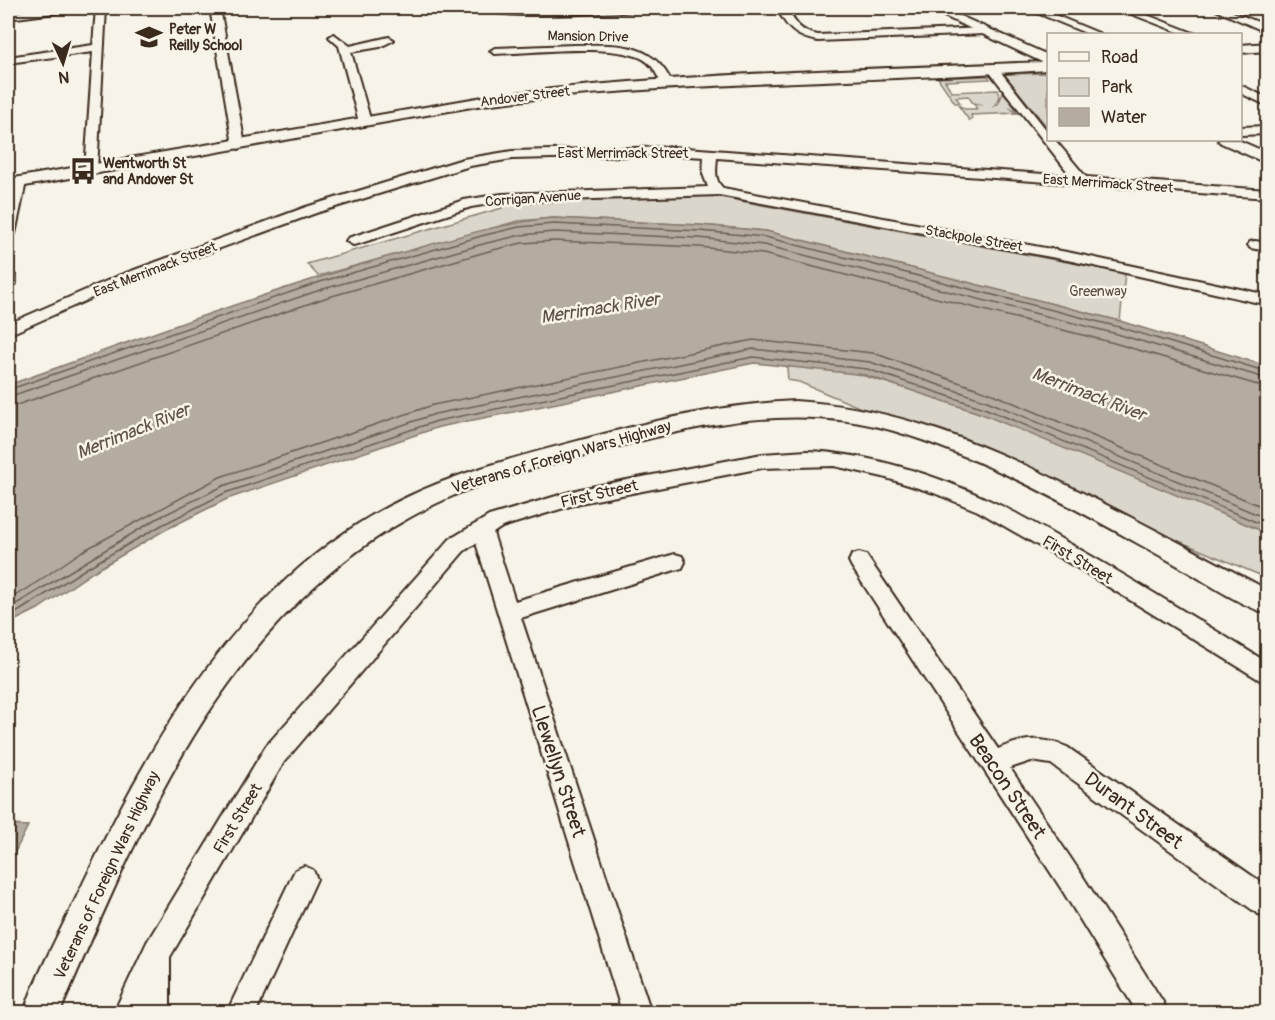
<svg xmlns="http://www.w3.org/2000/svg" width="1275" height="1020" font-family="Pangolin,sans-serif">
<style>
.green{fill:#dbd6cb;stroke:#8b8074;stroke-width:1.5}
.water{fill:#b4aca0;stroke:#84786c;stroke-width:1.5}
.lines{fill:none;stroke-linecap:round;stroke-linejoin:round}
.shore{stroke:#6b5e52;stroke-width:1.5}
.minor-casing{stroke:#3b2a1e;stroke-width:4}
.major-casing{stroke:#3b2a1e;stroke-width:4}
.minor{fill:#f7f3e8;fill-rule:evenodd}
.major{fill:#f7f3e8;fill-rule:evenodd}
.labels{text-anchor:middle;stroke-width:5;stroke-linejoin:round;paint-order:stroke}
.far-poi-label{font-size:14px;font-weight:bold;fill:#3b2a1e;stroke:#f7f3e8;text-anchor:start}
.far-street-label{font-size:14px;fill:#3b2a1e;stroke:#f7f3e8}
.far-park-label{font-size:14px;fill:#5b4c41;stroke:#f7f3e8}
.street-label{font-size:16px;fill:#3b2a1e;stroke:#f7f3e8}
.water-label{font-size:18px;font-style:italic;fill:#5f5145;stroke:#f7f3e8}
.near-street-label{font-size:20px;fill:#3b2a1e;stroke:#f7f3e8}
</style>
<rect width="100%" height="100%" fill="#f7f3e8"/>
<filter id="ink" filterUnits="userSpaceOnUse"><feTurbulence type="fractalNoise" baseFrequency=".0167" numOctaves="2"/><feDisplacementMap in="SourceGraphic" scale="12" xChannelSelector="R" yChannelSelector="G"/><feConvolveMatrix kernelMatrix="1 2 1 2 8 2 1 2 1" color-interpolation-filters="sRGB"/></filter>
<g filter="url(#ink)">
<!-- green -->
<path class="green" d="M 1048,73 L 1048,128 L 1004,74 Z
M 988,76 L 990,79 L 945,81 L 952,92 L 998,90 L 1000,97 L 994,106 L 998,104 L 1003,93 L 1020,114 L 1009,107 L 1016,113 L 971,115 L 972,119 L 969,120 L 958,105 L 965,109 L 977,109 L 974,104 L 983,105 L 973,103 L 968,96 L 956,97 L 960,103 L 955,103 L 938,78 Z
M 709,195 L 1125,273 L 1120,321 L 766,231 L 700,225 L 553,218 L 518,221 L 318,276 L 307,264 L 502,208 L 497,200 Z
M 786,356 L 811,360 L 961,405 L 1267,519 L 1267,578 L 799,382 L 788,380 Z"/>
<!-- water -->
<path class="water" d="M 553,218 L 700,225 L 766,231 L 1120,321 L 1267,366 L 1267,533 L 982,414 L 865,375 L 754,363 L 439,427 L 227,499 L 165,530 L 93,572 L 38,609 L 8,624 L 8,385 C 135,340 261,293 390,256 C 444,241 497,223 553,218 Z
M 8,825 L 28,826 L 8,866 Z"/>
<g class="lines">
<!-- shore -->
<path class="shore" d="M 8,390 L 320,282 L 485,235 L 519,227 L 554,224 L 700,231 L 765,237 L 1119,327 L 1268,372
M 8,397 L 323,289 L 487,243 L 521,235 L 554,232 L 699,238 L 764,245 L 1117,334 L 1268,379
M 8,406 L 17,405 L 325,298 L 489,251 L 522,243 L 554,241 L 699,247 L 763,254 L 1114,343 L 1268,388
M 8,599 L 27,589 L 81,552 L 220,477 L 433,405 L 753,340 L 873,353 L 990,393 L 1268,509
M 8,609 L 158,518 L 223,486 L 435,414 L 753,349 L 870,362 L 987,401 L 1268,519
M 8,618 L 90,566 L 162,525 L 225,493 L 437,421 L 753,357 L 867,369 L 984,408 L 1268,527"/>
<defs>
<path id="minor" d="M 51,8 L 76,8 L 71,11 L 8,19 L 8,13 Z
M 96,8 L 106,8 L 97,170 L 91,174 L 85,170 L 93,52 L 8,63 L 8,57 L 93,45 Z
M 210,8 L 220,8 L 245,145 L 239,149 L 233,145 Z
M 477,8 L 646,8 L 641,11 C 613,12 494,21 477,8 Z
M 777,8 L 787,8 C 795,23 800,32 818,35 L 985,28 L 990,31 L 985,34 L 818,41 C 795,37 787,28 777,8 Z
M 1025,8 L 1038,8 L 1101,34 L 1088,34 Z
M 1116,8 L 1129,8 L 1196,34 L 1183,34 Z
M 1211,8 L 1223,8 L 1268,26 L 1268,33 Z
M 334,34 L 350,46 L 389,37 L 394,40 L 380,47 L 351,52 L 371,122 L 369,125 L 361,125 L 359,122 L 339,46 L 329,37 Z
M 574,45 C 615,45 652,40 672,83 L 670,85 L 662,85 C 657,76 654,65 643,59 C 613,43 531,53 495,54 L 490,51 L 495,48 Z
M 992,65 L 996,66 L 1048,132 L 1048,140 L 1055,140 L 1086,177 L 1268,190 L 1268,198 L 717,158 C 716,169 714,180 723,188 L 1072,253 L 1268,295 L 1268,305 L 1072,261 L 719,195 L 502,202 L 471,207 L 358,244 L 353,245 L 346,241 L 348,238 L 464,200 L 502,194 L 708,187 L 703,174 L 704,157 L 672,155 L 512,159 L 470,166 L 316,213 L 128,282 L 8,335 L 8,324 L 118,276 L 306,207 L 463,159 L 512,151 L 672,147 L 1071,176 L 988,70 L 988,66 Z
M 1240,85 L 1268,98 L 1268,106 L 1240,93 Z
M 1268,126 L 1268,134 L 1240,135 L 1240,127 Z
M 19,178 L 26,182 L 15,234 L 8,238 L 8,204 L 12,182 Z
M 1255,241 L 1268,243 L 1268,251 L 1250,248 L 1248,245 L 1250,242 Z
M 8,271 L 16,276 L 16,283 L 8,288 Z
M 807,451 C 867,453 937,475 991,501 C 1016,512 1040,527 1063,540 C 1133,579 1200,621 1268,663 L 1268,685 L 1081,570 L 978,511 L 934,493 L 883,477 L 834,466 L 762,468 L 580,503 L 502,527 L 493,533 L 515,601 L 675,554 L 682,556 L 685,562 L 682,568 L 675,570 L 521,618 L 651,1012 L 622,1012 L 476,543 L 464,551 L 284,762 L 170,957 L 170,1012 L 114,1012 L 147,942 L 266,746 L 450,539 L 489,516 L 580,489 L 762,454 Z
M 859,553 L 866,555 L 998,749 C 1023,738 1040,736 1067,747 L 1268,887 L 1268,917 L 1258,914 L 1051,764 L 1031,761 L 1010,768 L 1080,872 L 1163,1002 L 1167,1012 L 1137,1012 L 1062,890 L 852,567 L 849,561 L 852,555 Z
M 304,866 L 313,870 L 317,879 L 256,1012 L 227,1012 L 295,870 Z"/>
<path id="major" d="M 927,8 L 942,8 L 1048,55 L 1048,70 C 860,83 671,81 483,105 L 8,189 L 8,179 L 483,97 C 668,73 856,70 1042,62 Z
M 1268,43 L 1268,51 L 1240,53 L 1240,45 Z
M 1218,140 L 1238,140 L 1268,153 L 1268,164 L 1221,143 Z
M 795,401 C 899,407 991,447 1083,493 C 1145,524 1206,557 1268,590 L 1268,614 C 1232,602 1199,577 1166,559 C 1079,511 989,459 894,431 C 799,403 706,423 613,448 C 561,462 507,473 457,494 C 236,590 149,806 60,1012 L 24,1012 C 37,973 59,934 77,896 C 144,755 222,611 358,524 C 426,480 504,460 581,440 C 652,421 722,404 795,401 Z"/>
</defs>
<!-- minor casing -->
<use href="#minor" class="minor-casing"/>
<!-- major casing -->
<use href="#major" class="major-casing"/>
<!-- minor -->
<use href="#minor" class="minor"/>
<!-- major -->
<use href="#major" class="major"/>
</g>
</g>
<!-- icons -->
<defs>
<symbol id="school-bare" viewBox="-9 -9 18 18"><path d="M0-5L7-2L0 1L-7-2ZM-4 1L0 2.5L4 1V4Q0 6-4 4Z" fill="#3b2a1e" stroke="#f7f3e8" stroke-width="2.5" paint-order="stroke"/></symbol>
<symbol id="bus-bare" viewBox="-9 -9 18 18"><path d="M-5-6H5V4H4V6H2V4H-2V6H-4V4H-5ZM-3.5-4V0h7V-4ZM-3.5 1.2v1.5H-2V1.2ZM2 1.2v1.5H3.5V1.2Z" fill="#3b2a1e" stroke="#f7f3e8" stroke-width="2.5" paint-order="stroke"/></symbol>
</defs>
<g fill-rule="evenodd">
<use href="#school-bare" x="130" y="18" width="38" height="38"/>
<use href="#bus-bare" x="64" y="152" width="38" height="38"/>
</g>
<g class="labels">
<!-- far-poi labels -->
<g class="far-poi-label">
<text x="169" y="34">Peter W<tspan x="169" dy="16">Reilly School</tspan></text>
<text x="103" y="168">Wentworth St<tspan x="103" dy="16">and Andover St</tspan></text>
</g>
<!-- far-street labels -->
<g class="far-street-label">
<text transform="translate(588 36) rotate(1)" y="5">Mansion Drive</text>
<text transform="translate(525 96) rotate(-7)" y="5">Andover Street</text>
<text x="623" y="158">East Merrimack Street</text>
<text transform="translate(1108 183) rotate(4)" y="5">East Merrimack Street</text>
<text transform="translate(533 198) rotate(-4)" y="5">Corrigan Avenue</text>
<text transform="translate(974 238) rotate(10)" y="5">Stackpole Street</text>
<text transform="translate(155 269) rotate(-21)" y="5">East Merrimack Street</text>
</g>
<!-- far-park labels -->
<g class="far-park-label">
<text x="1098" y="296">Greenway</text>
</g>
<!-- street labels -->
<g class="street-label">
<text transform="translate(561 456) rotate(-16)" y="6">Veterans of Foreign Wars Highway</text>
<text transform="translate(599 493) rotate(-13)" y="6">First Street</text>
<text transform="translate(1078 559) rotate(31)" y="6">First Street</text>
<text transform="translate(237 818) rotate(-59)" y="6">First Street</text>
<text transform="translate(106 875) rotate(-65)" y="6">Veterans of Foreign Wars Highway</text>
</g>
<!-- water labels -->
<g class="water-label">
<text transform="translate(600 308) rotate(-9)" y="6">Merrimack River</text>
<text transform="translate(1089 394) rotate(21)" y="6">Merrimack River</text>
<text transform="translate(133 431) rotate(-22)" y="6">Merrimack River</text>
</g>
<!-- near-street labels -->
<g class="near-street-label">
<text transform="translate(559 771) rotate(72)" y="7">Llewellyn Street</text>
<text transform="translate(1008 786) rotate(56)" y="7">Beacon Street</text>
<text transform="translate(1134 810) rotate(36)" y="7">Durant Street</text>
</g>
</g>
<!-- margin -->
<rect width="1275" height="1020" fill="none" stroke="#f7f3e8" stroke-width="30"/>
<rect x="15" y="15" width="1245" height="990" fill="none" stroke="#3b2a1e" stroke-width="2" filter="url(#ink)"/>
<!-- legend -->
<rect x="1047" y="33" width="195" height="108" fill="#f7f3e8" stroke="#aca397" stroke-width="1.5"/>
<rect x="1059" y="52" width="30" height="9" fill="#f7f3e8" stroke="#aca397" stroke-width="1.5"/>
<text x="1101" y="63" font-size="18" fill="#3b2a1e">Road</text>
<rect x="1059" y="78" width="30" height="18" fill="#dbd6cb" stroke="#aca397" stroke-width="1.5"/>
<text x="1101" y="93" font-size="18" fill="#3b2a1e">Park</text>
<rect x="1059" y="108" width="30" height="18" fill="#b4aca0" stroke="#aca397" stroke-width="1.5"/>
<text x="1101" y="123" font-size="18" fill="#3b2a1e">Water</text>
<!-- north arrow -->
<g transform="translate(63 63) rotate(176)" stroke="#f7f3e8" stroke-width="4.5" paint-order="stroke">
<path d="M0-4.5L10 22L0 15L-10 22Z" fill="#3b2a1e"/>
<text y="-9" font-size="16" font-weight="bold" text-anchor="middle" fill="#3b2a1e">N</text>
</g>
</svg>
